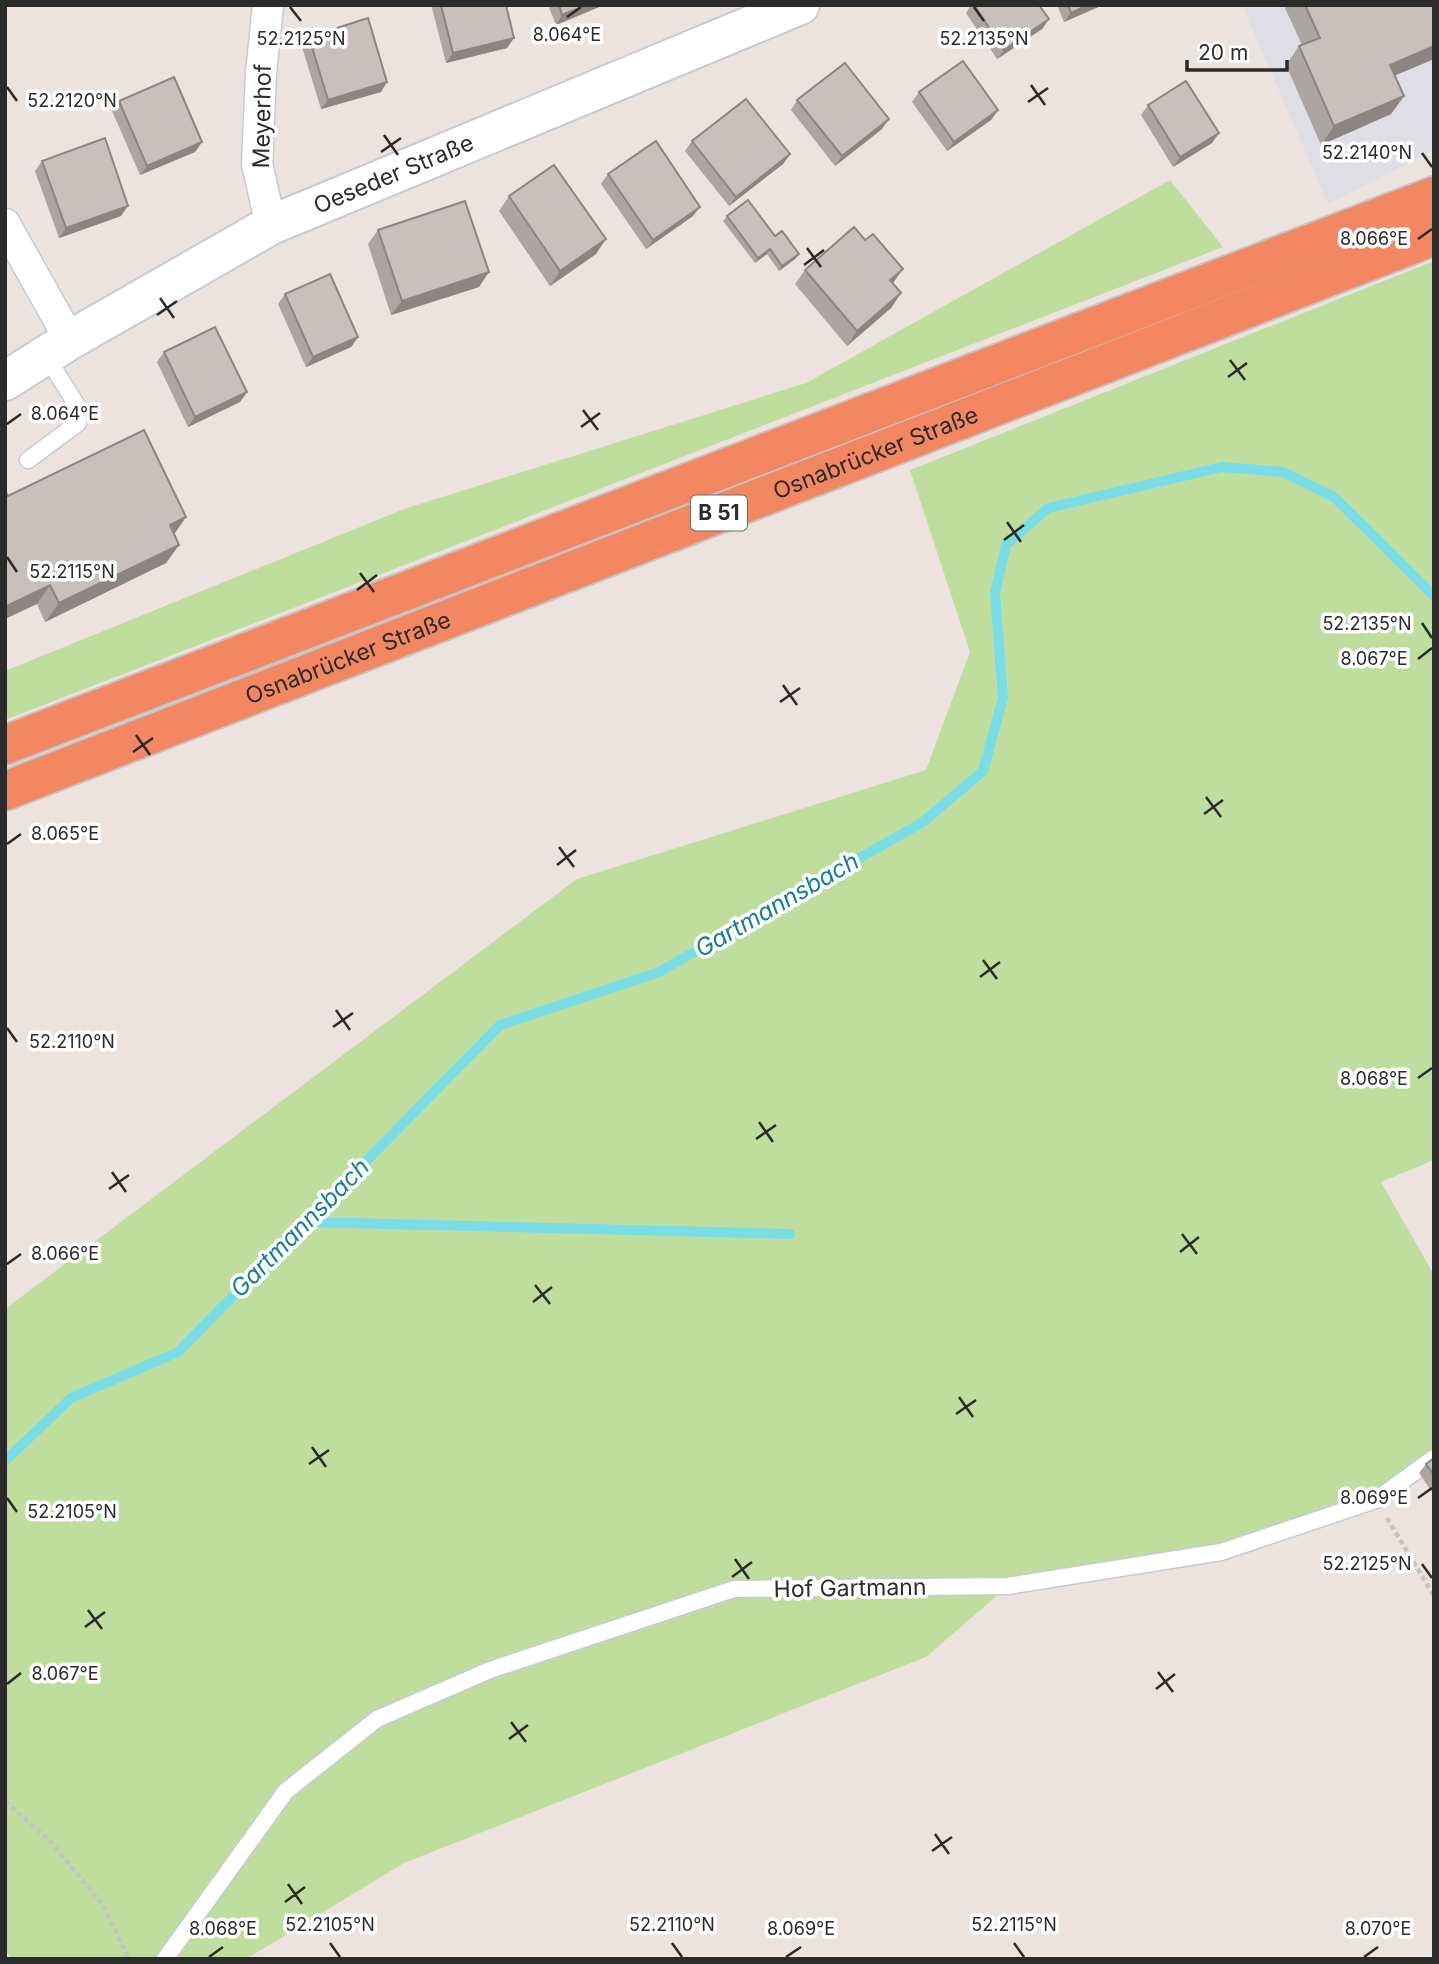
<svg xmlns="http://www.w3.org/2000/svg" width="1439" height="1964" font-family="Inter,sans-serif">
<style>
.industrial{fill:#dfdee5}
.green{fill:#bfde9e}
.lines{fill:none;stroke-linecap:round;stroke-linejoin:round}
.stream{stroke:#78dde6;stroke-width:10}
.lane-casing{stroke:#c6cbd3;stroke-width:19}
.street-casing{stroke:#c6cbd3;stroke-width:33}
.secondary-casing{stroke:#c6cbd3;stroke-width:42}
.highway-casing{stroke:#c4c4c4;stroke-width:42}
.path{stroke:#c4c4c4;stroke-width:4.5;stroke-dasharray:5 3.5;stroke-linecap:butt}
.lane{stroke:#fff;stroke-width:16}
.street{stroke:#fff;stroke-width:30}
.secondary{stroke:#fff;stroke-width:38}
.highway{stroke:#f38761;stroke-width:38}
.wall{fill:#aba5a3}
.shaded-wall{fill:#8b8684}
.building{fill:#c7c0bd;stroke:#8b8684;stroke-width:2}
.ticks{fill:none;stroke:#2b2b2b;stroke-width:2.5}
.labels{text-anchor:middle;stroke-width:7;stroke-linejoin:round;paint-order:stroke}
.shield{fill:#fff;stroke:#6b6b6b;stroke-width:2}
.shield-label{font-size:21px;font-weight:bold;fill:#2b2b2b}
.street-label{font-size:23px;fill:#2b2b2b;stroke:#fff}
.water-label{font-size:24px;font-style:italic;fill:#177e93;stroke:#fff}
.ticks-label{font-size:18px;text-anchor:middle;fill:#2b2b2b;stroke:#fff;stroke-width:7;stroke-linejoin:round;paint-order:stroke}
</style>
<rect width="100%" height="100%" fill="#ece3de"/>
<!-- industrial -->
<path class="industrial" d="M 1242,5 L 1434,5 L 1434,150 L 1328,204 Z"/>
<!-- green -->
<path class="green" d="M 1170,180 L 1223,247 L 5,720 L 5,671 L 404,509 L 806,383 Z
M 1434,261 L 1434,1160 L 1381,1182 L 1434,1275 L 1434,1458 L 1376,1500 L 1221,1552 L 1008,1586 L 926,1657 L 404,1863 L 246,1959 L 11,1959 L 5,1949 L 5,1309 L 577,879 L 926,770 L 970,652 L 910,470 Z"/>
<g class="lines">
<!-- stream -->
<path class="stream" d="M 306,1222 L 790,1234
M 5,1461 L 71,1398 L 178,1352 L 500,1025 L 659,972 L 923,822 L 983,771 L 1003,698 L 995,593 L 1006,545 L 1048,508 L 1222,467 L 1283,472 L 1334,497 L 1434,596"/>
<defs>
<path id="lane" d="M 28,460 L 78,423 L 78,407 L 46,356
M 165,1959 L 286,1791 L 377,1719 L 490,1670 L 734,1589 L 1008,1586 L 1221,1552 L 1376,1500 L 1434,1458"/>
<path id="street" d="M 268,5 L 261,74 L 257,164 L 271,225
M 5,224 L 70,340"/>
<g id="secondary">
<path id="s1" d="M 5,381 L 70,340 L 271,225 L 800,5"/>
</g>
<g id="highway">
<path d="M 5,745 L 1434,196"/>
<path id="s2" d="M 5,791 L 1434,236"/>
</g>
</defs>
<!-- lane casing -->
<use href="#lane" class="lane-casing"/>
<!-- street casing -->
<use href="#street" class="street-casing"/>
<!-- secondary casing -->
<use href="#secondary" class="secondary-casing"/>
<!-- highway casing -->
<use href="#highway" class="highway-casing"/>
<!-- path -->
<path class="path" d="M 1387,1518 L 1434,1596
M 5,1801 L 51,1842 L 103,1905 L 129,1959"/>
<!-- lane -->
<use href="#lane" class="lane"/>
<!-- street -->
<use href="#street" class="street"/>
<!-- secondary -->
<use href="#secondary" class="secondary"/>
<!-- highway -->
<use href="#highway" class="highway"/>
</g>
<!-- wall -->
<path class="wall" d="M 434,5 L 506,5 L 514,38 L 507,48 L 446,63 L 432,8 Z
M 548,5 L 604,5 L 556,25 Z
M 971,5 L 1039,5 L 1049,19 L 1042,29 L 997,59 L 966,13 Z
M 1057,5 L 1103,5 L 1064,22 Z
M 1287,5 L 1434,5 L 1434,59 L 1395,75 L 1404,96 L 1391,114 L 1321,145 L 1286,65 L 1299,46 L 1302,45 L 1285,8 Z
M 309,37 L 381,92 L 321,109 L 302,47 Z
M 919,92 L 998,110 L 991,120 L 947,151 L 912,102 Z
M 797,100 L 882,129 L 835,166 L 791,110 Z
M 119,101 L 202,142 L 195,152 L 140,175 L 112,111 Z
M 1148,105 L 1219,133 L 1212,143 L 1173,167 L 1141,115 Z
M 692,141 L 790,154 L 783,164 L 729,206 L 685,151 Z
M 42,161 L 121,216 L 59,238 L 35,171 Z
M 608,174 L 693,216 L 646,249 L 601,184 Z
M 509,196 L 596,254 L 550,286 L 499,211 Z
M 727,216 L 775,236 L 799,254 L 795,259 L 779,271 L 767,254 L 755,263 L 723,221 Z
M 378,230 L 479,287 L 391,315 L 368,244 Z
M 805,270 L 893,284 L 901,293 L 891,308 L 847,346 L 795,284 Z
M 285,294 L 358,337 L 351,347 L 306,367 L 278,304 Z
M 164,352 L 247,392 L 240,402 L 188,427 L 157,362 Z
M 8,496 L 186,517 L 174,534 L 179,545 L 166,563 L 45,622 L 37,604 Z
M 1434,1458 L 1434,1495 L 1419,1473 L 1426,1464 Z"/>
<!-- shaded-wall -->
<path class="shaded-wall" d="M 587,5 L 604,5 L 556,25 L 562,15 Z
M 1088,5 L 1103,5 L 1064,22 L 1071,13 Z
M 1049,19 L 1042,29 L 997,59 L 1004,50 Z
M 514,38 L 507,48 L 446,63 L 453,53 Z
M 1434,46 L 1434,59 L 1377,83 L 1390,65 Z
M 387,82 L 381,92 L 321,109 L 328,100 Z
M 1404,96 L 1391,114 L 1321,145 L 1334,126 Z
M 998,110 L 991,120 L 947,151 L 954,142 Z
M 889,119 L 882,129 L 835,166 L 842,156 Z
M 1219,133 L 1212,143 L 1173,167 L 1180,157 Z
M 202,142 L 195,152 L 140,175 L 147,166 Z
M 790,154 L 783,164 L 729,206 L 736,197 Z
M 128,206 L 121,216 L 59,238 L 66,228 Z
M 700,207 L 693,216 L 646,249 L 653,240 Z
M 606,239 L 596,254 L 550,286 L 560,271 Z
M 770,249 L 767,254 L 755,263 L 758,258 Z
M 799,254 L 795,259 L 779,271 L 782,266 Z
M 903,269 L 893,283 L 880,295 L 890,280 Z
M 489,272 L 479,287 L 391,315 L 402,301 Z
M 901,293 L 891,308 L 847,346 L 857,331 Z
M 358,337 L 351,347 L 306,367 L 313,357 Z
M 247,392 L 240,402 L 188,427 L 195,417 Z
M 186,517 L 173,536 L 170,525 Z
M 179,545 L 166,563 L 45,622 L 59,603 Z
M 50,585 L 37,604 L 5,619 L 5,607 Z"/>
<!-- building -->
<path class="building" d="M 441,5 L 506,5 L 514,38 L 453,53 Z
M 559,5 L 587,5 L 562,15 Z
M 974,5 L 1039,5 L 1049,19 L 1004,50 Z
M 1068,5 L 1088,5 L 1071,13 Z
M 1305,5 L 1434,5 L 1434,46 L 1390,65 L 1404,96 L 1334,126 L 1299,46 L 1320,38 Z
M 368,18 L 387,82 L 328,100 L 309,37 Z
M 963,61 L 998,110 L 954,142 L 919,92 Z
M 845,63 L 889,119 L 842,156 L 797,100 Z
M 174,77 L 202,142 L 147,166 L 119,101 Z
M 1186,81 L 1219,133 L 1180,157 L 1148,105 Z
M 746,99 L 790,154 L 736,197 L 692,141 Z
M 105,138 L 128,206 L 66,228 L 42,161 Z
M 656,141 L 700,207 L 653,240 L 608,174 Z
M 554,165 L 606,239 L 560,271 L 509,196 Z
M 748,200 L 775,236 L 782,231 L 799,254 L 782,266 L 770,249 L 758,258 L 727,216 Z
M 465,201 L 489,272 L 402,301 L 378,230 Z
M 854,227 L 865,240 L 873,234 L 903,269 L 890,280 L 901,293 L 857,331 L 805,270 Z
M 330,274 L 358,337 L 313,357 L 285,294 Z
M 215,327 L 247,392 L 195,417 L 164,352 Z
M 144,430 L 186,517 L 170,525 L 179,545 L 59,603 L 50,585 L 5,607 L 5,491 L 8,496 Z
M 1434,1458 L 1434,1475 L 1426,1464 Z"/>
<!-- ticks -->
<path class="ticks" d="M 290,7 L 301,21M 974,7 L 984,21M 567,17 L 581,7M 1031,85 L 1045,105M 7,87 L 17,101M 1028,102 L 1048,88M 384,135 L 398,155M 381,152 L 401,138M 1422,153 L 1432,167M 1418,239 L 1432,229M 807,248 L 821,267M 804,265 L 824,250M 160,298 L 174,318M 157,315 L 177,301M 1230,360 L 1245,380M 1228,377 L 1247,363M 583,410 L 598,430M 7,424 L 21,414M 581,427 L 600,413M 1007,522 L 1021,542M 1004,540 L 1024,525M 7,557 L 17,572M 360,573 L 374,592M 357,590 L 377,575M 1422,623 L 1432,638M 1418,659 L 1432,648M 783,685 L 797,705M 780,702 L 800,688M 136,735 L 150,755M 133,752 L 153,738M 1206,797 L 1221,817M 1204,814 L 1223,800M 7,844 L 21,834M 559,847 L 574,867M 557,865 L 576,850M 983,960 L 997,979M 980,977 L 1000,962M 336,1010 L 350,1030M 333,1027 L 353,1013M 7,1028 L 17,1042M 1418,1078 L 1432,1068M 759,1122 L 773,1142M 756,1139 L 776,1125M 112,1172 L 126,1192M 109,1189 L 129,1175M 1182,1234 L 1197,1254M 1180,1252 L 1199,1237M 7,1264 L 21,1254M 535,1285 L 550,1304M 533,1302 L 552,1287M 959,1397 L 973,1417M 956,1414 L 976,1400M 312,1447 L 326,1467M 309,1464 L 329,1450M 7,1498 L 17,1512M 1418,1498 L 1432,1488M 735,1559 L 749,1579M 1422,1564 L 1432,1578M 732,1577 L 752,1562M 88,1610 L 102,1629M 85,1627 L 105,1612M 1158,1672 L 1173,1692M 7,1684 L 21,1673M 1156,1689 L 1175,1674M 511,1722 L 526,1742M 509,1739 L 528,1725M 935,1834 L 949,1854M 932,1851 L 952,1837M 288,1884 L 302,1904M 285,1902 L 305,1887M 330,1943 L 340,1957M 672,1943 L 682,1957M 1014,1943 L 1024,1957M 209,1957 L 223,1947M 786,1957 L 801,1947M 1364,1957 L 1378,1947"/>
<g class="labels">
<!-- shield labels -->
<rect class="shield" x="691" y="495.5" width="56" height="35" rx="5"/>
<g class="shield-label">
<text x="719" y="520">B 51</text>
</g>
<!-- street labels -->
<g class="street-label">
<text transform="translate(262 116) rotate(-89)" y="8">Meyerhof</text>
<text dy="8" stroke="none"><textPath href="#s1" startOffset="441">Oeseder Straße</textPath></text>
<text dy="8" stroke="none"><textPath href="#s2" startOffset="934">Osnabrücker Straße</textPath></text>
<text dy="8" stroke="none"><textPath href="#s2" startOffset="368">Osnabrücker Straße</textPath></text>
<text transform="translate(850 1588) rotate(-1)" y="8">Hof Gartmann</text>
</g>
<!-- water labels -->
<g class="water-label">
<text transform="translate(777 905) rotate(-30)" y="8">Gartmannsbach</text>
<text transform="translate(300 1228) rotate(-45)" y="8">Gartmannsbach</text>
</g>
</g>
<g class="ticks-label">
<text x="567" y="41">8.064°E</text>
<text x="301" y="45">52.2125°N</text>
<text x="984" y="45">52.2135°N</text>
<text x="72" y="107">52.2120°N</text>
<text x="1367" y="159">52.2140°N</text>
<text x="1374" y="245">8.066°E</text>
<text x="65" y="420">8.064°E</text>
<text x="72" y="578">52.2115°N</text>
<text x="1367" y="630">52.2135°N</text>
<text x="1374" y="665">8.067°E</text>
<text x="65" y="840">8.065°E</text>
<text x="72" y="1048">52.2110°N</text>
<text x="1374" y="1085">8.068°E</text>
<text x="65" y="1260">8.066°E</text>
<text x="1374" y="1504">8.069°E</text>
<text x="72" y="1518">52.2105°N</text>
<text x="1367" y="1570">52.2125°N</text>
<text x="65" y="1680">8.067°E</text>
<text x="330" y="1931">52.2105°N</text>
<text x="672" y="1931">52.2110°N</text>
<text x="1014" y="1931">52.2115°N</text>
<text x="223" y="1935">8.068°E</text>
<text x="801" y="1935">8.069°E</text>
<text x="1378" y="1935">8.070°E</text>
</g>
<!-- border -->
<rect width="1439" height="1964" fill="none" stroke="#2b2b2b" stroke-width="14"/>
<!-- scale -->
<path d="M1187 60v10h100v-10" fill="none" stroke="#2b2b2b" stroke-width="3.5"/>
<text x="1198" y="60" font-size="21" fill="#2b2b2b" stroke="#ffffff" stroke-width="5" paint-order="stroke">20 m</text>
</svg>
